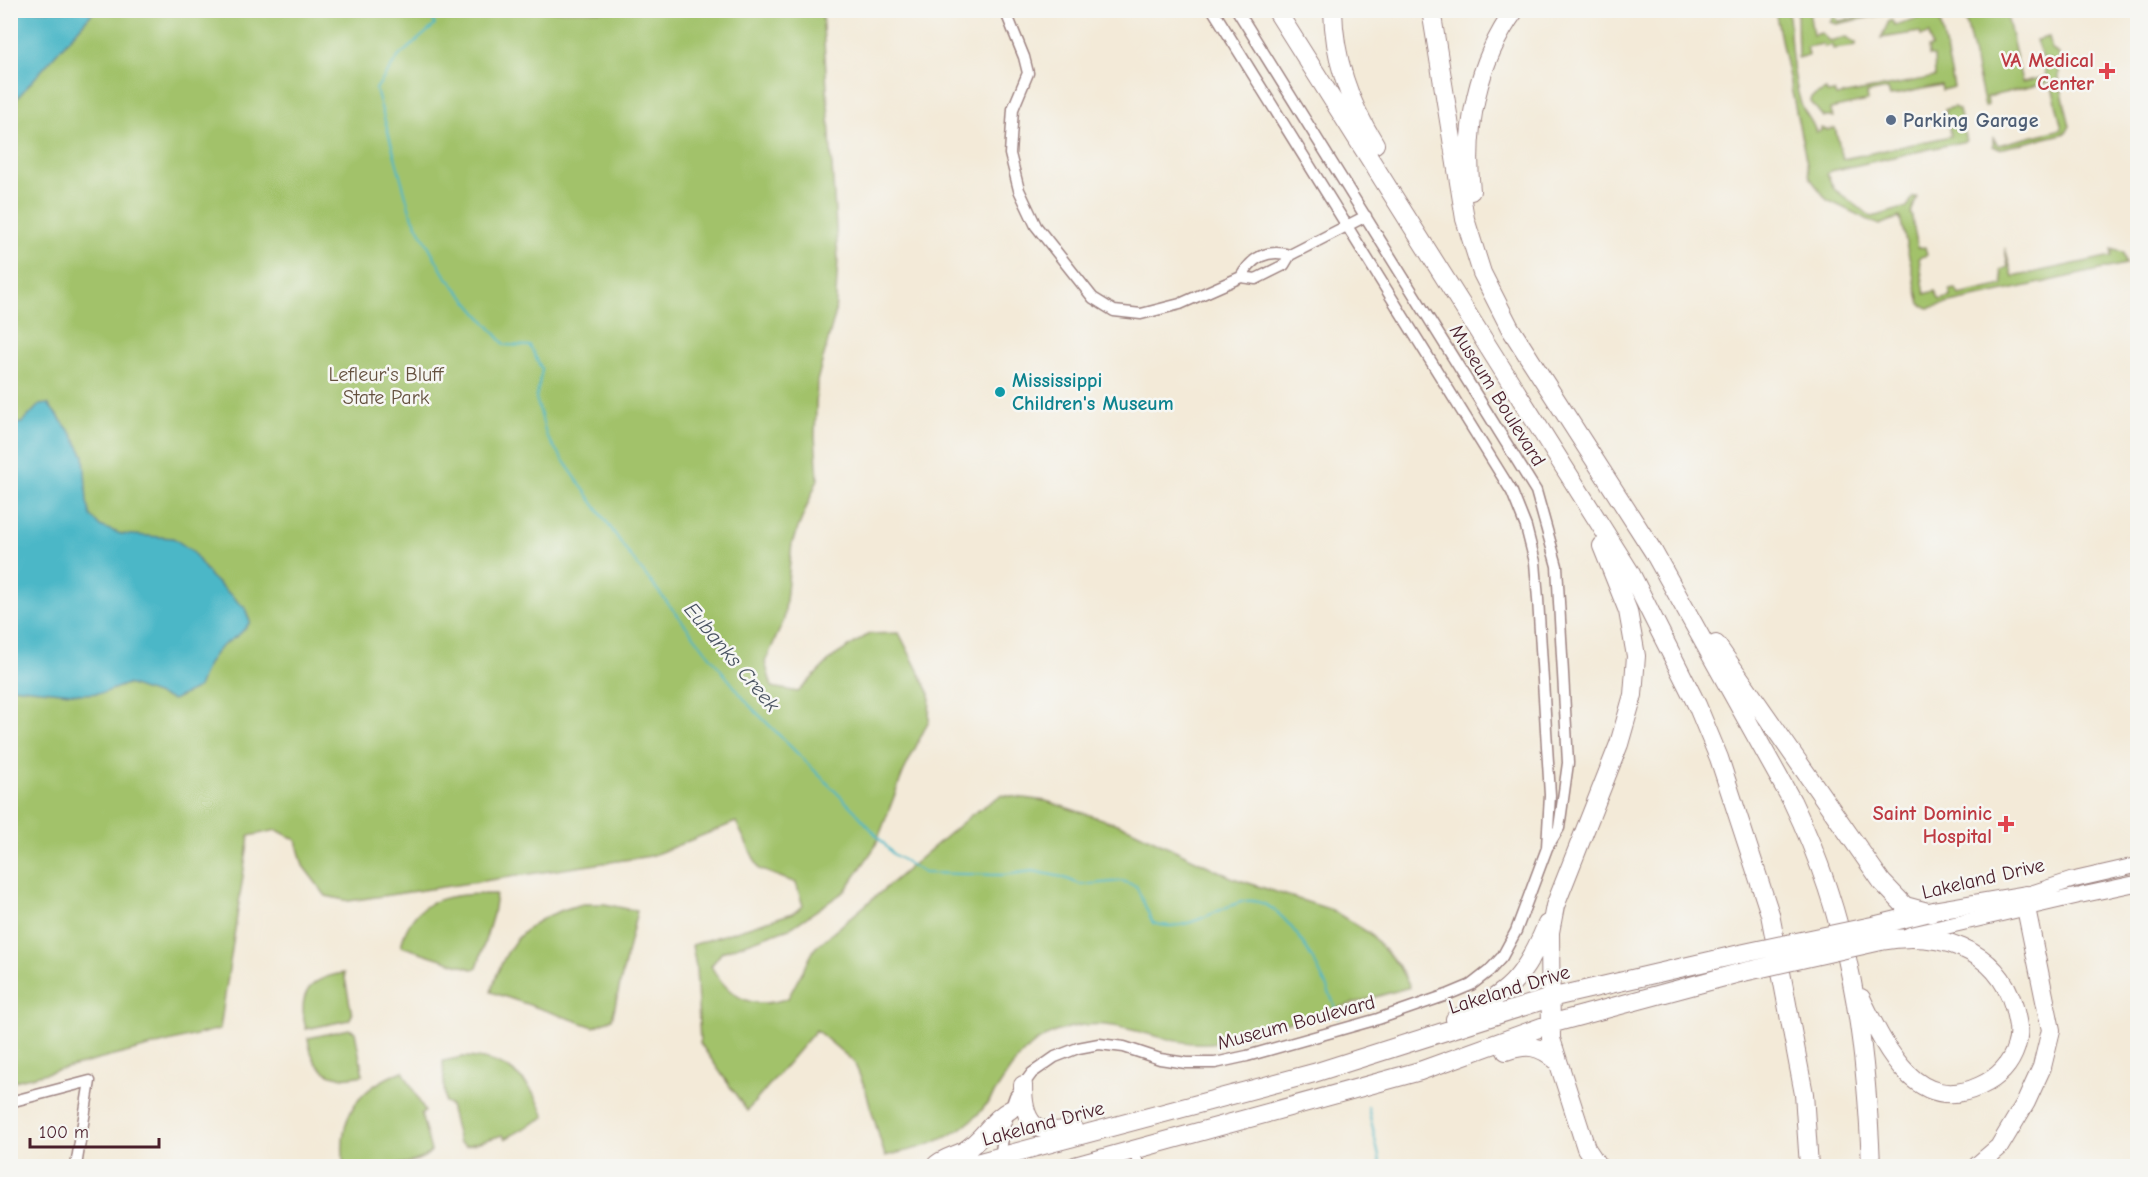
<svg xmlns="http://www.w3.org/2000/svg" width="2148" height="1177" font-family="'Comic Neue',sans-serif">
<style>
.green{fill:#a2c26a;stroke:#76704a;stroke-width:1.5}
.water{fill:#4bb7c7;stroke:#4a6b79;stroke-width:1.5}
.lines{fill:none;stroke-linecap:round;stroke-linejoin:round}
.stream{stroke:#4bb7c7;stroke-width:2}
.street-casing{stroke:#9e8482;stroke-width:13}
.primary-casing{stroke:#9e8482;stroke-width:17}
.highway-casing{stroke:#9e8482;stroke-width:20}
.street{stroke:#fff;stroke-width:10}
.primary{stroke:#fff;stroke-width:15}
.highway{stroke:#fff;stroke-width:18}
.highway-bridge-casing{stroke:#9e8482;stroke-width:20;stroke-linecap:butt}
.highway-bridge{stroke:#fff;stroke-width:18}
.health-dot{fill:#e0444e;stroke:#f6f6f2;stroke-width:2}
.service-dot{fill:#5c6f8a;stroke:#f6f6f2;stroke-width:2}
.culture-dot{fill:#0f9aa8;stroke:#f6f6f2;stroke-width:2}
.labels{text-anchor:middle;stroke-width:5;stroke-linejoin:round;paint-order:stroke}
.health-label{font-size:20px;font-weight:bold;fill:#be3a42;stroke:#f6f6f2;text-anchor:end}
.service-label{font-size:20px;font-weight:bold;fill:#4e5e75;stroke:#f6f6f2;text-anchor:start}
.park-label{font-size:20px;fill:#64503e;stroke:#f6f6f2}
.culture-label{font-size:20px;font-weight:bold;fill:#0d838f;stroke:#f6f6f2;text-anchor:start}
.street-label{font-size:20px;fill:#4a1f2b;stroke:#f6f6f2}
.water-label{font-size:21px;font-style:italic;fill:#4a5462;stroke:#f6f6f2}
</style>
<rect width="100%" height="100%" fill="#f6f6f2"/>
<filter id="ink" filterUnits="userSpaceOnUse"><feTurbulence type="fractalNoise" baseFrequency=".0167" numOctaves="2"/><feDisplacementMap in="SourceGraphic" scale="12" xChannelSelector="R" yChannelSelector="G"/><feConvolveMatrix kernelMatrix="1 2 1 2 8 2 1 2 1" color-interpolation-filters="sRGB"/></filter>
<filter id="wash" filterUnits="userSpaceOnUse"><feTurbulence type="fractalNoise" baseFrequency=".008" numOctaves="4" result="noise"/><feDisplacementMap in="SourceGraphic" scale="24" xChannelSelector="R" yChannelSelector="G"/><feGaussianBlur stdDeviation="1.35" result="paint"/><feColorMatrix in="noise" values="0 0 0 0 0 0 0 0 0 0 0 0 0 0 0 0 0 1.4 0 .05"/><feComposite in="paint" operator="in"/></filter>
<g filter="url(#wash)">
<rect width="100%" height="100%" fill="#f3ead8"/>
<!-- green -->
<path class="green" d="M 1860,10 L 1863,17 L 1867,16 L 1866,11 L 1870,11 L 1870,14 L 1899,11 L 1837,24 L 1830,22 L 1834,16 L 1839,21 L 1855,18 Z
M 94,11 L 822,11 L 838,259 L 835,315 L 817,381 L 815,436 L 818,479 L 792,543 L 784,620 L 765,662 L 772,687 L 798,692 L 833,657 L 869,634 L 899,633 L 930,694 L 929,720 L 903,773 L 875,847 L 845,891 L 792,927 L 722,952 L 711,966 C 729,998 753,1011 788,998 L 815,948 L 970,816 L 1001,795 L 1046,801 L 1129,828 L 1233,878 L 1332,910 L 1369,933 L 1398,965 L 1410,987 C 1365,1000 1320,1013 1275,1026 C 1254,1032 1232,1042 1210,1043 C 1158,1047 1122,1014 1068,1028 C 1009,1043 1008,1088 972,1120 C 947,1142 917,1149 885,1156 L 865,1088 L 854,1062 L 816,1030 L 747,1111 L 700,1043 L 696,967 L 692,945 L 793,913 L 803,906 L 796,883 L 759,869 L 736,822 L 651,856 L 349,901 L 326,896 L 303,866 L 296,840 L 277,830 L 249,836 L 220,1029 L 11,1082 L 10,105 Z
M 1775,11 L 1789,11 C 1790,42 1792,73 1801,104 C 1804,113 1812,119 1816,132 L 1821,131 L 1821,128 L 1827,130 L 1835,128 L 1843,159 L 1951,136 L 1945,109 L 1954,107 L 1959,110 L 1966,141 L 1831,171 L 1827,174 L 1834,189 L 1872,217 L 1907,207 L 1913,197 L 1917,197 L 1911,213 L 1918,248 L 1925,247 L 1927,255 L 1919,258 L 1925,294 L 1935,291 L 1940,300 L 1950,297 L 1950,290 L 1956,289 L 1959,295 L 2003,285 L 2001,270 L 2008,267 L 2005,248 L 2013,277 L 2112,256 L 2111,249 L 2123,252 L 2126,264 L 1928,308 L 1920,304 L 1900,217 L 1879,225 L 1827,200 L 1810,178 Z
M 1797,11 L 1809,11 L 1813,35 L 1821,33 L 1829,41 L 1846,37 L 1856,43 L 1856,46 L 1833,49 L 1832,45 L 1824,47 L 1823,44 L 1807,47 L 1809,55 L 1798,58 Z
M 1917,11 L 1938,11 L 1954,87 L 1942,90 L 1941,85 L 1890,96 L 1888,89 L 1867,93 L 1868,101 L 1830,109 L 1833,117 L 1823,117 L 1811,102 L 1811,97 L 1826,90 L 1827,93 L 1834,92 L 1836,96 L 1935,77 L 1934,56 L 1929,56 L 1928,48 L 1932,47 L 1929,34 L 1921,36 L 1920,32 L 1881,38 L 1889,21 L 1891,20 L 1895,25 L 1919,18 Z
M 1964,11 L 2006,11 L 2022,82 L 2046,77 L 2044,66 L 2054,64 L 2053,60 L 2043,59 L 2036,40 L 2049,37 L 2052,50 L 2059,54 L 2059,80 L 2070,126 L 2066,133 L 1999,149 L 1993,146 L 1993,138 L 1998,145 L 2062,129 L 2051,82 L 1987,97 L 1988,105 L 1985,107 Z
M 496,894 L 493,914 L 477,968 L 472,969 L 401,946 C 413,895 451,894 496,894 Z
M 583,904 L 605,904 L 637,911 L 612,1019 L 594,1027 L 491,992 C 506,939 530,917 583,904 Z
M 344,973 L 352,1015 L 349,1020 L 306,1029 C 297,994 308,978 344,973 Z
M 349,1029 L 355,1032 L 363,1075 C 332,1083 312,1071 308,1038 Z
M 463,1057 C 504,1057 531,1079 545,1117 L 505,1139 L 503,1135 L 466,1146 L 459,1142 L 450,1105 L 445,1103 L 443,1061 Z
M 403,1071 L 425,1112 L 421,1114 L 431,1151 C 418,1169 365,1167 344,1166 C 337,1117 357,1088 403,1071 Z
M 557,1159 L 558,1166 L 505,1166 L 512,1165 L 511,1160 Z"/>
<!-- water -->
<path class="water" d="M 11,10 L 94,11 L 11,105 L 10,11 Z
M 48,404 L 72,434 L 84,456 L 87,502 L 91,516 L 100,526 L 121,534 L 173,538 L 192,551 L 211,577 L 245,608 L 250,622 C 239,639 229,638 218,650 C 208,661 203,674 198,688 L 173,700 L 127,684 L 103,693 L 81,694 L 11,687 L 13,541 L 11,424 L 22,423 L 39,405 Z"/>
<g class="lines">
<!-- stream -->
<path class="stream" d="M 429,10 L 435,25 L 399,56 L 376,89 L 411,214 L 444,274 L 505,345 L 530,346 L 542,370 L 536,398 L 547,437 L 631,557 L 749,705 L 855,811 L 893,854 L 924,873 L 1003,875 L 1033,871 L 1062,877 L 1082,885 L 1122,881 L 1136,886 L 1153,923 C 1184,934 1211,911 1241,902 C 1286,889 1328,985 1339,1018
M 1368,1107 L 1381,1166"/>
</g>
</g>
<g filter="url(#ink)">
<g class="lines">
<defs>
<path id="street" d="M 1005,10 L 1024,57 L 1028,73 L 1013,109 L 1010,154 L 1019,190 L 1036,226 L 1093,298 L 1114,311 L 1141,314 L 1180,304 L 1241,277 L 1256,279 L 1284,265 L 1290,255 L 1366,216
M 1213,10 L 1512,492 L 1526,527 L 1535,562 L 1538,599 L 1550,795 L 1547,847
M 1241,277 C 1252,257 1267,249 1290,255
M 10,1102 L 90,1081 L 76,1166
M 1134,1151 L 1139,1166
M 1000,1158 L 1005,1124 L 1015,1096 L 1032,1073 L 1055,1057 L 1078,1048 L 1099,1044 L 1124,1047 L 1160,1059 L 1186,1063 L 1215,1063 L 1247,1056 L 1378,1019 L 1447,995 L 1471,985 L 1489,971 L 1502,957 L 1516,931 L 1547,848 L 1559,828 L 1568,763 L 1557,566 L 1536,491 L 1237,10"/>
<path id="primary" d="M 2077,879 L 2138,865
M 2026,895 L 2072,880
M 2082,895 L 2138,883
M 1909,935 L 2077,896"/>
<path id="highway" d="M 1276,10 L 1630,572 L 1697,705 L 1719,758 L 1770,914 L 1804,1094 L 1809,1166
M 1333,10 C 1334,59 1349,103 1375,144
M 1431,10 L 1465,219 L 1482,273 L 1510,328 L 1653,551 L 1792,801 C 1850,921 1866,1034 1871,1166
M 1471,191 C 1464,129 1477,62 1515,10
M 1716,644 L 1882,882 L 1905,906 L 1931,913
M 1877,925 L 1938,910 L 2026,895 L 2026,908 L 2051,1030 L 2042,1067 L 2026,1102 L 1999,1147 L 1977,1166
M 1861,998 C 1884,1045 1915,1116 1980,1086 C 1998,1078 2010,1066 2016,1047 C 2021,1033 2017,1020 2014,1007 C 1997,947 1936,931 1881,941
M 1455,1019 C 1509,994 1524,979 1547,924
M 1506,1051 C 1527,1044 1539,1045 1556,1060
M 1023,1085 C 1023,1122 1034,1138 1073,1128
M 935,1166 C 942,1158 955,1156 964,1151 C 983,1140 992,1119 1010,1110
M 965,1166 L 1314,1073 L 1550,998 L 1740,954
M 1075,1166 L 1420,1071 L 1550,1024 L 1739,973
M 1598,1166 L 1586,1148 L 1551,1039 L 1550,932 L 1555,906 L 1619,744 L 1633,695 L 1636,656 L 1628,611 L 1602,546"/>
</defs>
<!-- street casing -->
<use href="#street" class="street-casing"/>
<!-- primary casing -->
<use href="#primary" class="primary-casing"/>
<!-- highway casing -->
<use href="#highway" class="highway-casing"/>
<!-- street -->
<use href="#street" class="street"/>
<!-- primary -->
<use href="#primary" class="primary"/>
<!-- highway -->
<use href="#highway" class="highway"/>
<defs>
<path id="highway-bridge" d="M 1740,954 L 1877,925
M 1739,973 L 1881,941"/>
</defs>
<!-- highway-bridge casing -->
<use href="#highway-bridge" class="highway-bridge-casing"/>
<!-- highway-bridge -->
<use href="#highway-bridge" class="highway-bridge"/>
</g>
</g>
<!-- markers -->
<g class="health-dot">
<path d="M2104 62h6v6h6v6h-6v6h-6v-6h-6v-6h6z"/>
<path d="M2003 815h6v6h6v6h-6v6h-6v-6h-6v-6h6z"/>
</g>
<circle class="service-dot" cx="1891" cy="120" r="6"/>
<circle class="culture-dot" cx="1000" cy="392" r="6"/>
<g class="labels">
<!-- health labels -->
<g class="health-label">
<text x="2094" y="67">VA Medical<tspan x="2094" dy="23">Center</tspan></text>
<text x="1992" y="820">Saint Dominic<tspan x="1992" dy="23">Hospital</tspan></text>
</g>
<!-- service labels -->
<g class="service-label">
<text x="1903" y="127">Parking Garage</text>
</g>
<!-- park labels -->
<g class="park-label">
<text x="386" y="381">Lefleur's Bluff<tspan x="386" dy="23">State Park</tspan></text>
</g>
<!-- culture labels -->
<g class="culture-label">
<text x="1012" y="387">Mississippi<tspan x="1012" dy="23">Children's Museum</tspan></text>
</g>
<!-- street labels -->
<g class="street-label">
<text transform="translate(1498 395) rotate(58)" y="7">Museum Boulevard</text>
<text transform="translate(1983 878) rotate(-13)" y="7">Lakeland Drive</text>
<text transform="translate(1509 989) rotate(-17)" y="7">Lakeland Drive</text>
<text transform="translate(1296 1022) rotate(-15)" y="7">Museum Boulevard</text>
<text transform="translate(1043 1123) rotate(-15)" y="7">Lakeland Drive</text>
</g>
<!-- water labels -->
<g class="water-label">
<text transform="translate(732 657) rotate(50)" y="7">Eubanks Creek</text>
</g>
</g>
<!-- margin -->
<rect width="2148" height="1177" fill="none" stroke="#f6f6f2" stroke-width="36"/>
<!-- scale -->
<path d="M30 1138v9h129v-9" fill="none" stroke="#4a1f2b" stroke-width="3"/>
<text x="39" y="1138" font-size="18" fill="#4a1f2b" stroke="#f6f6f2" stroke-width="4.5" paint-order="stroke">100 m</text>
</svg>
